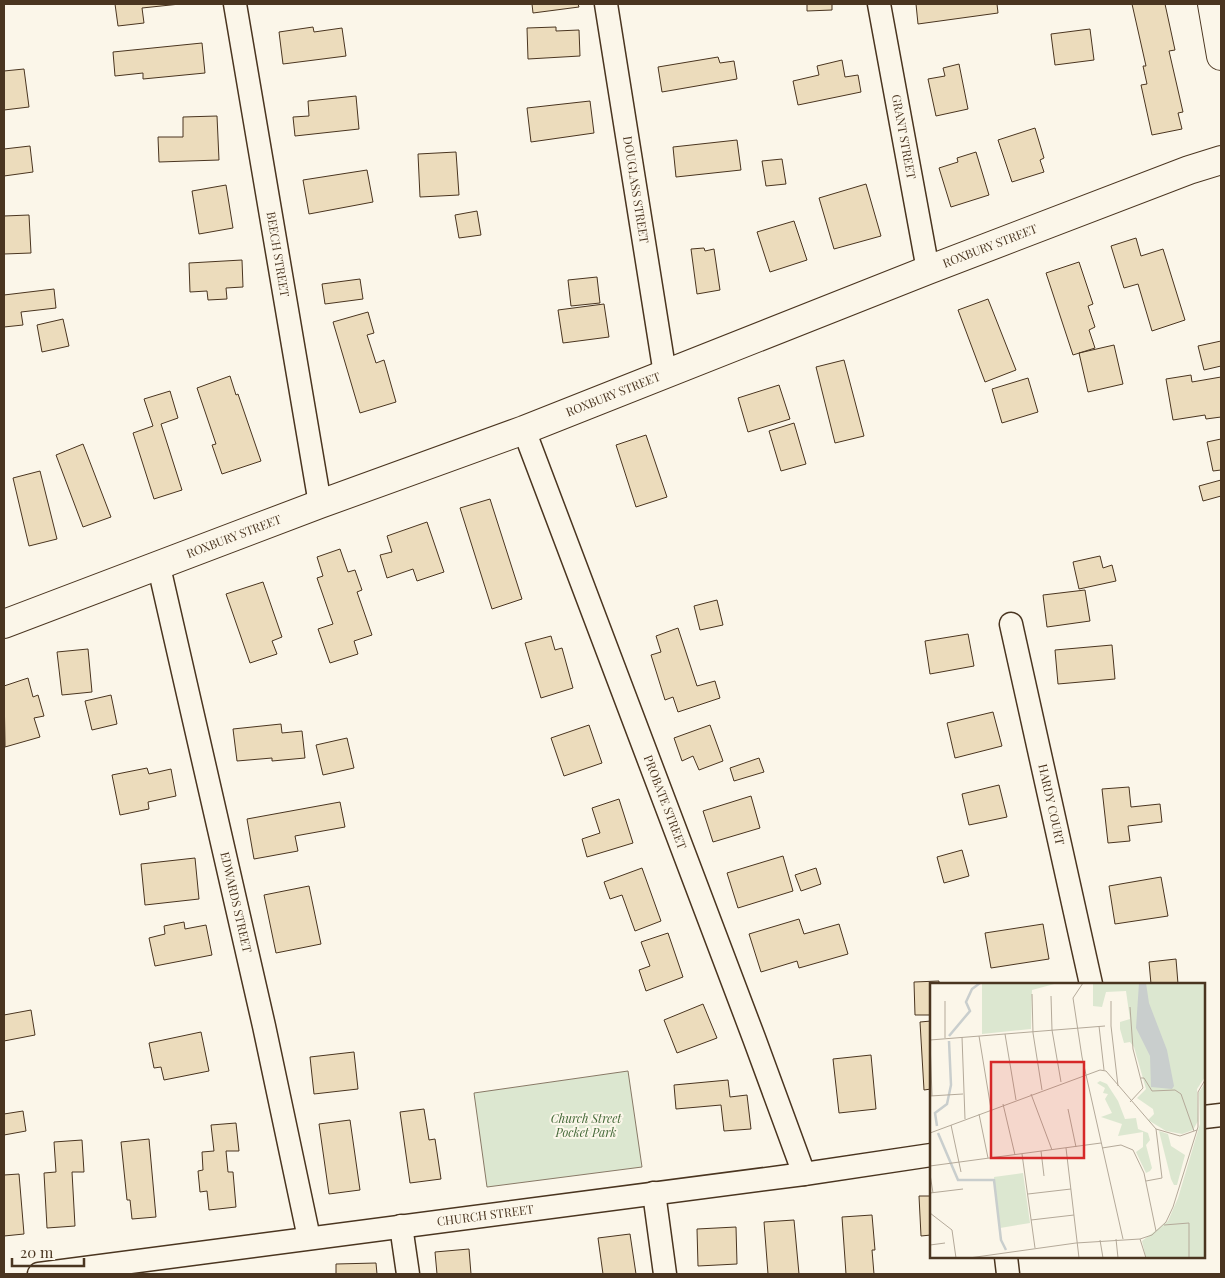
<svg xmlns="http://www.w3.org/2000/svg" width="1225" height="1278" font-family="'Playfair Display',serif">
<style>
.green{fill:#dce7d0;stroke:#887966}
.building{fill:#ecdcbc;stroke:#4a3520}
.lines{fill:none;stroke-linecap:round;stroke-linejoin:round}
.minor-casing{stroke:#4a3520;stroke-width:25}
.tertiary-casing{stroke:#4a3520;stroke-width:30}
.minor{stroke:#fbf6e9;stroke-width:22}
.tertiary{stroke:#fbf6e9;stroke-width:28}
.labels{text-anchor:middle;stroke-width:4;stroke-linejoin:round;paint-order:stroke}
.street-label{font-size:12px;fill:#4a3520;stroke:#fbf6e9}
.park-label{font-size:12px;font-style:italic;fill:#436837;stroke:#fbf6e9}
.inset-river{fill:none;stroke:#c9cecd;stroke-width:2.5}
.inset-road{fill:none;stroke:#b4a999;stroke-width:1}
.view{fill:#d62828;fill-opacity:0.15;stroke:#d62828;stroke-width:2.5}
.inset-edge{fill:none;stroke:#4a3520;stroke-width:2.5}
</style>
<rect width="100%" height="100%" fill="#fbf6e9"/>
<!-- green -->
<path class="green" d="M 628,1071 L 642,1167 L 487,1187 L 474,1093 Z"/>
<!-- building -->
<path class="building" d="M 115,4 L 180,4 L 142,8 L 144,23 L 118,26 Z
M 532,4 L 578,4 L 579,7 L 533,13 Z
M 807,4 L 832,4 L 832,10 L 807,11 Z
M 916,4 L 997,4 L 998,13 L 918,24 Z
M 1132,4 L 1165,4 L 1175,50 L 1169,51 L 1183,112 L 1178,113 L 1182,129 L 1152,135 L 1141,85 L 1147,84 L 1143,66 L 1146,66 Z
M 313,27 L 314,32 L 342,28 L 346,56 L 283,64 L 279,32 Z
M 556,27 L 556,31 L 579,30 L 580,56 L 528,59 L 527,28 Z
M 1090,29 L 1094,60 L 1055,65 L 1051,34 Z
M 202,43 L 205,73 L 143,79 L 143,73 L 115,76 L 113,52 Z
M 718,57 L 720,63 L 734,61 L 737,79 L 662,92 L 658,67 Z
M 842,60 L 845,77 L 858,75 L 861,92 L 798,105 L 793,81 L 819,75 L 817,66 Z
M 959,64 L 968,109 L 936,116 L 928,79 L 945,76 L 943,68 Z
M 24,69 L 29,107 L 4,110 L 4,71 Z
M 356,96 L 359,129 L 295,136 L 293,117 L 309,116 L 308,101 Z
M 590,101 L 594,133 L 531,142 L 527,108 Z
M 217,116 L 219,160 L 159,162 L 158,137 L 183,137 L 183,117 Z
M 1035,128 L 1044,158 L 1040,160 L 1044,172 L 1012,182 L 998,140 Z
M 737,140 L 741,170 L 676,177 L 673,147 Z
M 30,146 L 33,172 L 4,176 L 4,149 Z
M 456,152 L 459,195 L 420,197 L 418,154 Z
M 976,152 L 989,195 L 951,207 L 939,168 L 958,162 L 957,158 Z
M 782,159 L 786,184 L 766,186 L 762,161 Z
M 367,170 L 373,202 L 309,214 L 303,180 Z
M 866,184 L 881,236 L 834,249 L 819,198 Z
M 226,185 L 233,228 L 199,234 L 192,191 Z
M 477,211 L 481,235 L 459,238 L 455,215 Z
M 29,215 L 31,253 L 4,254 L 4,216 Z
M 794,221 L 807,260 L 770,272 L 757,232 Z
M 1136,238 L 1141,256 L 1163,249 L 1185,320 L 1152,331 L 1138,284 L 1124,288 L 1111,246 Z
M 704,248 L 705,251 L 714,249 L 720,290 L 697,294 L 691,249 Z
M 242,260 L 243,287 L 226,288 L 227,299 L 208,300 L 207,291 L 190,292 L 189,263 Z
M 1079,262 L 1093,304 L 1088,306 L 1095,327 L 1089,330 L 1095,348 L 1073,355 L 1046,273 Z
M 597,277 L 600,303 L 571,306 L 568,280 Z
M 360,279 L 363,299 L 325,304 L 322,284 Z
M 54,289 L 56,308 L 21,312 L 23,325 L 4,327 L 4,295 Z
M 988,299 L 1016,370 L 985,382 L 958,310 Z
M 604,304 L 609,337 L 563,343 L 558,310 Z
M 368,312 L 374,333 L 367,335 L 376,363 L 384,360 L 396,402 L 360,413 L 333,322 Z
M 63,319 L 69,346 L 42,352 L 37,325 Z
M 1221,341 L 1221,366 L 1204,370 L 1198,346 Z
M 1114,345 L 1123,384 L 1088,392 L 1079,353 Z
M 844,360 L 864,436 L 835,443 L 816,367 Z
M 1191,375 L 1192,382 L 1221,377 L 1221,417 L 1206,419 L 1205,415 L 1173,420 L 1166,379 Z
M 230,376 L 236,395 L 238,394 L 261,461 L 222,474 L 212,445 L 216,444 L 197,388 Z
M 1028,378 L 1038,412 L 1002,423 L 992,389 Z
M 779,385 L 790,419 L 748,432 L 738,398 Z
M 170,391 L 178,418 L 161,424 L 182,490 L 154,499 L 133,433 L 153,426 L 144,399 Z
M 794,423 L 806,464 L 781,471 L 769,431 Z
M 646,435 L 667,497 L 636,507 L 616,445 Z
M 1221,439 L 1221,470 L 1213,471 L 1207,442 Z
M 83,444 L 111,517 L 83,527 L 56,455 Z
M 40,471 L 57,539 L 29,546 L 13,478 Z
M 1221,480 L 1221,496 L 1203,501 L 1199,486 Z
M 490,499 L 522,599 L 492,609 L 460,508 Z
M 427,522 L 444,572 L 417,581 L 413,569 L 387,578 L 380,555 L 392,552 L 387,536 Z
M 340,549 L 348,572 L 355,570 L 362,590 L 357,592 L 372,635 L 354,641 L 358,654 L 330,663 L 318,629 L 333,624 L 317,578 L 323,576 L 317,557 Z
M 1100,556 L 1103,568 L 1112,565 L 1116,581 L 1079,589 L 1073,562 Z
M 263,582 L 282,637 L 272,641 L 277,654 L 250,663 L 226,594 Z
M 1085,590 L 1090,621 L 1047,627 L 1043,595 Z
M 717,600 L 723,625 L 700,630 L 694,606 Z
M 678,628 L 697,686 L 715,681 L 720,698 L 678,712 L 673,697 L 665,700 L 651,655 L 661,652 L 656,636 Z
M 968,634 L 974,666 L 930,674 L 925,641 Z
M 551,636 L 555,650 L 562,648 L 573,688 L 541,698 L 525,643 Z
M 1112,645 L 1115,679 L 1058,684 L 1055,650 Z
M 88,649 L 92,692 L 62,695 L 57,652 Z
M 28,678 L 33,697 L 38,695 L 44,716 L 34,718 L 40,737 L 5,747 L 4,686 Z
M 111,695 L 117,724 L 92,730 L 85,701 Z
M 993,712 L 1002,746 L 955,758 L 947,723 Z
M 281,724 L 282,733 L 302,731 L 305,758 L 272,761 L 272,758 L 237,761 L 233,729 Z
M 589,725 L 602,763 L 564,776 L 551,738 Z
M 710,725 L 723,761 L 699,770 L 693,756 L 682,761 L 674,738 Z
M 347,738 L 354,768 L 323,775 L 316,745 Z
M 759,758 L 764,772 L 734,781 L 730,768 Z
M 147,768 L 149,774 L 171,769 L 176,796 L 148,802 L 149,809 L 120,815 L 112,775 Z
M 999,785 L 1007,817 L 969,825 L 962,794 Z
M 1129,787 L 1131,807 L 1160,804 L 1162,822 L 1128,826 L 1130,841 L 1108,843 L 1102,789 Z
M 751,796 L 760,828 L 713,842 L 703,811 Z
M 619,799 L 633,843 L 587,857 L 582,839 L 600,833 L 592,808 Z
M 340,802 L 345,827 L 295,836 L 298,851 L 254,859 L 247,819 Z
M 962,850 L 969,876 L 944,883 L 937,857 Z
M 783,856 L 793,891 L 738,908 L 727,873 Z
M 195,858 L 199,899 L 145,905 L 141,864 Z
M 642,868 L 661,921 L 635,931 L 622,895 L 610,899 L 604,882 Z
M 816,868 L 821,884 L 801,891 L 795,875 Z
M 1161,877 L 1168,916 L 1115,924 L 1109,886 Z
M 309,886 L 321,944 L 276,953 L 264,895 Z
M 799,919 L 804,934 L 839,924 L 848,954 L 799,968 L 797,961 L 761,972 L 749,934 Z
M 184,922 L 185,929 L 206,925 L 212,955 L 155,966 L 149,938 L 165,934 L 164,926 Z
M 1043,924 L 1049,959 L 991,968 L 985,933 Z
M 668,933 L 683,977 L 646,991 L 639,970 L 650,966 L 641,942 Z
M 1176,959 L 1178,984 L 1151,984 L 1149,962 Z
M 939,981 L 939,984 L 931,984 L 931,1015 L 915,1015 L 914,982 Z
M 703,1004 L 717,1038 L 677,1053 L 664,1020 Z
M 31,1010 L 35,1035 L 4,1041 L 4,1015 Z
M 931,1021 L 931,1089 L 924,1090 L 920,1022 Z
M 201,1032 L 209,1071 L 164,1080 L 161,1067 L 154,1068 L 149,1043 Z
M 354,1052 L 358,1089 L 314,1094 L 310,1057 Z
M 871,1055 L 876,1109 L 839,1113 L 833,1059 Z
M 728,1080 L 730,1097 L 747,1095 L 751,1129 L 724,1131 L 721,1105 L 676,1109 L 674,1085 Z
M 424,1109 L 429,1140 L 435,1139 L 441,1179 L 410,1183 L 400,1112 Z
M 23,1111 L 26,1131 L 4,1135 L 4,1114 Z
M 350,1120 L 360,1190 L 329,1194 L 319,1124 Z
M 236,1123 L 239,1151 L 226,1151 L 228,1172 L 233,1172 L 236,1207 L 209,1210 L 207,1191 L 200,1192 L 198,1171 L 203,1170 L 202,1152 L 214,1151 L 211,1125 Z
M 149,1139 L 156,1217 L 132,1219 L 130,1200 L 127,1200 L 121,1142 Z
M 82,1140 L 84,1172 L 72,1172 L 75,1226 L 47,1228 L 44,1173 L 56,1172 L 54,1142 Z
M 19,1174 L 24,1234 L 4,1236 L 4,1175 Z
M 919,1196 L 931,1196 L 931,1235 L 921,1236 Z
M 872,1215 L 875,1250 L 872,1250 L 874,1274 L 846,1274 L 842,1217 Z
M 794,1220 L 799,1274 L 768,1274 L 764,1222 Z
M 736,1227 L 737,1264 L 698,1266 L 697,1229 Z
M 630,1234 L 636,1274 L 603,1274 L 598,1238 Z
M 469,1249 L 471,1274 L 437,1274 L 435,1252 Z
M 376,1263 L 377,1274 L 336,1274 L 336,1264 Z"/>
<g class="lines">
<defs>
<g id="minor">
<path id="s1" d="M 235,4 L 320,504"/>
<path id="s2" d="M 606,4 L 665,374"/>
<path id="s3" d="M 879,4 L 928,270"/>
<path id="s4" d="M 524,430 L 754,1038 L 804,1174"/>
<path id="s5" d="M 159,567 L 264,1026 L 309,1238"/>
<path id="s6" d="M 1011,624 L 1091,984"/>
<path d="M 1204,1117 L 1221,1115"/>
<path d="M 654,1193 L 665,1274"/>
<path d="M 401,1226 L 408,1274"/>
<path d="M 1006,1257 L 1008,1274"/>
<path id="s7" d="M 39,1274 L 804,1174 L 931,1155"/>
</g>
<g id="tertiary">
<path d="M 1212,4 L 1221,56"/>
<path id="s8" d="M 4,624 L 320,504 L 524,430 L 928,270 L 1189,170 L 1221,160"/>
</g>
</defs>
<!-- minor casing -->
<use href="#minor" class="minor-casing"/>
<!-- tertiary casing -->
<use href="#tertiary" class="tertiary-casing"/>
<!-- minor -->
<use href="#minor" class="minor"/>
<!-- tertiary -->
<use href="#tertiary" class="tertiary"/>
</g>
<g class="labels">
<!-- street labels -->
<g class="street-label">
<text dy="4" stroke="none"><textPath href="#s3" startOffset="135">GRANT STREET</textPath></text>
<text dy="4" stroke="none"><textPath href="#s2" startOffset="188">DOUGLASS STREET</textPath></text>
<text dy="4" stroke="none"><textPath href="#s8" startOffset="1056">ROXBURY STREET</textPath></text>
<text dy="4" stroke="none"><textPath href="#s1" startOffset="254">BEECH STREET</textPath></text>
<text dy="4" stroke="none"><textPath href="#s8" startOffset="651">ROXBURY STREET</textPath></text>
<text dy="4" stroke="none"><textPath href="#s8" startOffset="246">ROXBURY STREET</textPath></text>
<text dy="4" stroke="none"><textPath href="#s4" startOffset="398">PROBATE STREET</textPath></text>
<text dy="4" stroke="none"><textPath href="#s6" startOffset="185">HARDY COURT</textPath></text>
<text dy="4" stroke="none"><textPath href="#s5" startOffset="344">EDWARDS STREET</textPath></text>
<text dy="4" stroke="none"><textPath href="#s7" startOffset="450">CHURCH STREET</textPath></text>
</g>
<!-- park labels -->
<g class="park-label">
<text x="586" y="1123">Church Street<tspan x="586" dy="14">Pocket Park</tspan></text>
</g>
</g>
<!-- overview -->
<g transform="translate(930 983)">
<rect width="275" height="275" fill="#fbf6e9"/>
<path d="M 52,0 L 128,0 L 102,7 L 101,46 L 52,51 ZM 163,0 L 275,0 L 275,94 L 267,106 L 268,138 L 263,147 L 252,151 L 236,148 L 218,137 L 224,131 L 223,126 L 207,115 L 216,106 L 204,64 L 200,59 L 194,60 L 190,46 L 190,39 L 200,36 L 196,8 L 176,9 L 172,24 L 163,23 ZM 170,98 L 177,101 L 188,118 L 195,136 L 206,135 L 208,146 L 218,150 L 220,157 L 216,162 L 222,185 L 220,188 L 216,190 L 206,169 L 213,164 L 213,149 L 188,153 L 192,141 L 171,134 L 182,130 L 175,116 L 178,111 L 173,110 L 175,105 L 167,100 ZM 275,100 L 275,275 L 216,275 L 212,258 L 238,238 L 248,215 L 270,141 L 269,109 ZM 229,148 L 238,151 L 241,163 L 255,172 L 247,202 L 244,202 L 241,196 ZM 93,190 L 100,240 L 70,245 L 64,194 Z" fill="#dce7d0"/>
<path d="M 209,0 L 216,0 L 219,20 L 237,67 L 244,103 L 242,106 L 221,104 L 220,73 L 206,45 Z" fill="#c9cecd"/>
<path class="inset-river" d="M 19,53 L 40,28 L 36,19 L 42,6 L 50,0M 7,143 L 5,130 L 17,121 L 21,102 L 19,58M 8,150 L 28,197 L 64,197 L 71,257 L 76,267"/>
<path class="inset-road" d="M 153,0 L 143,15 L 152,74 L 193,256M 102,11 L 103,50 L 112,107M 121,13 L 122,47 L 131,99M 15,18 L 15,55M 181,18 L 181,43 L 188,103M 169,43 L 174,87M 75,51 L 86,117M 49,53 L 61,126M 32,54 L 35,136M 0,57 L 175,43M 0,57 L 2,113M 211,95 L 214,95 L 222,108 L 245,107 L 251,111 L 264,148M 101,111 L 122,167M 0,113 L 33,111M 200,119 L 213,105 L 203,66 L 200,24M 73,121 L 85,172M 138,126 L 146,164M 49,131 L 58,175M 21,142 L 31,189M 0,150 L 170,87 L 176,88 L 226,146 L 250,153 L 267,147M 136,165 L 149,275M 172,165 L 191,162 L 203,167 L 214,190 L 226,248M 111,168 L 114,193M 92,171 L 105,265M 0,183 L 171,160M 0,191 L 3,210M 216,198 L 232,195 L 226,146M 0,210 L 33,206M 98,211 L 141,206M 0,230 L 22,247 L 26,275M 101,237 L 144,232M 234,242 L 259,240 L 259,275M 186,256 L 188,275M 210,256 L 216,275M 170,257 L 173,275M 0,262 L 15,260M 39,275 L 146,260 L 210,256 L 222,252 L 236,239 L 243,224 L 268,144 L 268,109 L 275,97"/>
<path class="view" d="M 61,79 L 154,79 L 154,175 L 61,175 Z"/>
<rect width="275" height="275" class="inset-edge"/>
</g>
<!-- border -->
<rect width="1225" height="1278" fill="none" stroke="#4a3520" stroke-width="10"/>
<!-- scale -->
<path d="M12 1258v8h72v-8" fill="none" stroke="#4a3520" stroke-width="2.5"/>
<text x="20" y="1258" font-size="15" fill="#4a3520" stroke="#fbf6e9" stroke-width="4" paint-order="stroke">20 m</text>
</svg>
